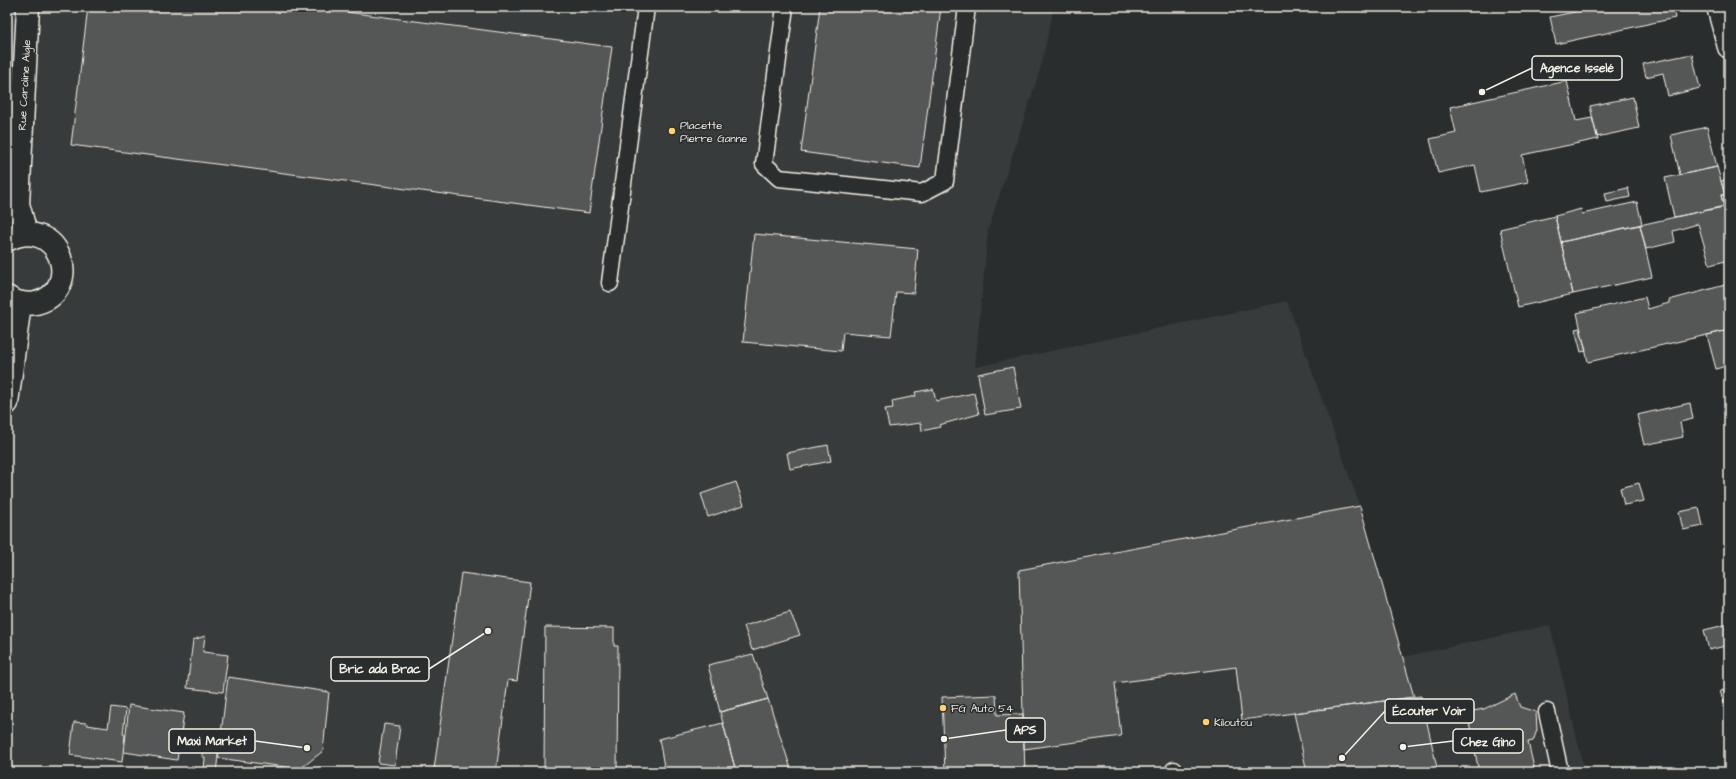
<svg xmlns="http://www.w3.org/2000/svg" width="1736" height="779" font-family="'Architects Daughter',sans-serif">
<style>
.built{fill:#373a3a}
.building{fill:#555756;stroke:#f4f1e8}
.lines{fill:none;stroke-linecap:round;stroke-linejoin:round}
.lane-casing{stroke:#f4f1e8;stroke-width:19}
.street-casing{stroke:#f4f1e8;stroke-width:25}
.secondary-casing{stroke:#f4f1e8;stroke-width:25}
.lane{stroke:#2a2d2e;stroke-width:16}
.street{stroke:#2a2d2e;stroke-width:22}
.secondary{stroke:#2a2d2e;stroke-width:22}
.poi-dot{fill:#ffd166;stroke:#2a2d2e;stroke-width:1.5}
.labels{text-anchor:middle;stroke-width:3;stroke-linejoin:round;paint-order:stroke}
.street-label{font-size:11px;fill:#f4f1e8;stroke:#2a2d2e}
.poi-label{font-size:11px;fill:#f4f1e8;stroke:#2a2d2e;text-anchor:start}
.leader{fill:none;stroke:#f4f1e8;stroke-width:1.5}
.callout-dot{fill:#f4f1e8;stroke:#2a2d2e;stroke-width:1.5}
.callout{fill:#2a2d2e;stroke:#f4f1e8;stroke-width:1.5}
.callout-label{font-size:12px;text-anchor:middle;font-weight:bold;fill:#f4f1e8}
</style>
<rect width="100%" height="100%" fill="#2a2d2e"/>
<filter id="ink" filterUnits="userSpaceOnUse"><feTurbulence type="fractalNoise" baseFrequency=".025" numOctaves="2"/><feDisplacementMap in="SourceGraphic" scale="8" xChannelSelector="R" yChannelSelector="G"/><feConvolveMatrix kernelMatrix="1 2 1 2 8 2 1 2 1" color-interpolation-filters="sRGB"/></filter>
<g filter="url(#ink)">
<!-- built -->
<path class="built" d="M 7,7 L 1052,7 L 1052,16 L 1040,70 L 988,230 L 975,367 L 1287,301 L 1360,506 L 1403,657 L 1550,625 L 1585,772 L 7,772 Z"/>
<!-- building -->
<path class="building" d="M 88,7 L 309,7 L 612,47 L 589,213 L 71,145 Z
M 820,7 L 941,7 L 920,168 L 801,152 Z
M 1583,7 L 1673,7 L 1675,18 L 1556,44 L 1550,17 L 1584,10 Z
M 1692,54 L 1700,88 L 1668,96 L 1663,73 L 1646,77 L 1643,64 Z
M 1567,81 L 1576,121 L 1592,118 L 1598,139 L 1522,155 L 1528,182 L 1481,192 L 1475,165 L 1438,173 L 1430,139 L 1456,133 L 1450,107 Z
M 1633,97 L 1639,128 L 1597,137 L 1590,106 Z
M 1707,127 L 1717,167 L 1680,175 L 1671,135 Z
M 1717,167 L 1725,195 L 1721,195 L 1724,207 L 1674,217 L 1665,178 Z
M 1725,180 L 1729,197 L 1729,205 L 1724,207 L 1721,195 L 1725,195 L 1721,181 Z
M 1628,188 L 1630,197 L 1607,202 L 1605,193 Z
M 1637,202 L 1642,224 L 1561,242 L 1555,216 L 1581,209 L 1582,214 Z
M 1729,205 L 1729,260 L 1710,265 L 1698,224 L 1673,231 L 1675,242 L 1646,249 L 1640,225 Z
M 1555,216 L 1573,294 L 1518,307 L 1500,229 Z
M 1640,225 L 1652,277 L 1573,294 L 1561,242 Z
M 754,234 L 918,249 L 914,293 L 896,292 L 891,336 L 843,332 L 841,351 L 743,342 Z
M 1729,284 L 1729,330 L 1588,362 L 1577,313 L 1645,297 L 1648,309 L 1669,303 L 1669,300 Z
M 1580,328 L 1586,351 L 1581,352 L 1575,329 Z
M 1729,330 L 1729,365 L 1716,369 L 1707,335 Z
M 1013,367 L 1021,409 L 985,415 L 978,374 Z
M 933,389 L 936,401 L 974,393 L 979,414 L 939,425 L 940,427 L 922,431 L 921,423 L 889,427 L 885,409 L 893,408 L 892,401 L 916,396 L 915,392 Z
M 1690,403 L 1693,419 L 1680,422 L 1683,437 L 1644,445 L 1637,415 Z
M 828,445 L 831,461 L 790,469 L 787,453 Z
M 736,482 L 744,505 L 708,517 L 701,494 Z
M 1639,483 L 1644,501 L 1624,505 L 1620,488 Z
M 1360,506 L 1414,697 L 1242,720 L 1236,667 L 1115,683 L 1121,736 L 1024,749 L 1019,570 Z
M 1699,508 L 1703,526 L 1683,530 L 1679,512 Z
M 461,573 L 530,582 L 517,681 L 508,680 L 496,772 L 457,772 L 434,769 Z
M 790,612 L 800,635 L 752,650 L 744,626 Z
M 1729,624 L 1729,645 L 1709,650 L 1704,630 Z
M 545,627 L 614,628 L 614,646 L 618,646 L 617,772 L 544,772 Z
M 205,636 L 203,652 L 228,655 L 223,692 L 187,688 L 193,640 Z
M 1729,645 L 1729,660 L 1725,646 Z
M 753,654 L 768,699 L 720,712 L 708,665 Z
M 228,677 L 329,692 L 323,751 L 300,769 L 218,758 Z
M 1729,689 L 1729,702 L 1724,703 L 1720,691 Z
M 1515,694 L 1520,707 L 1536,712 L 1537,730 L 1533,741 L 1528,742 L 1535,772 L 1479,772 L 1467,712 L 1484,709 Z
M 996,695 L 997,715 L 1023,714 L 1025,772 L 945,772 L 942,697 Z
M 1421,696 L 1438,772 L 1307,772 L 1294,713 Z
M 768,699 L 792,772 L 736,772 L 720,712 Z
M 129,705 L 184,713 L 177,760 L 124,752 Z
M 111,707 L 126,709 L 123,734 L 125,735 L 122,762 L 70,755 L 74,722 L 87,723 L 87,725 L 108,728 Z
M 723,723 L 736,772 L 665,772 L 659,739 Z
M 384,724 L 400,726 L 395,765 L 378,763 Z
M 203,739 L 220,741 L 216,772 L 204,772 L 205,757 L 202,757 Z"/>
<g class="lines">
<defs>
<path id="lane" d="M 785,7 L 764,164 L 779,178 L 922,193 L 945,181 L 967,7
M 610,283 L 646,7
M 1547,712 L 1560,772
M 1174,770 L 1174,772"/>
<path id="street" d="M 26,233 L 18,204 L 28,7
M 7,240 C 60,213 85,291 36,303 C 26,305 16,303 7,297
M 7,403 L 20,303"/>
<path id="secondary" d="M 1718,7 L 1729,47"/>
</defs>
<!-- lane casing -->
<use href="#lane" class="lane-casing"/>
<!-- street casing -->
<use href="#street" class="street-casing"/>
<!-- secondary casing -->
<use href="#secondary" class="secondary-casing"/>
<!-- lane -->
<use href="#lane" class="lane"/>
<!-- street -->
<use href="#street" class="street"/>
<!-- secondary -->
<use href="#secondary" class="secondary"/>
</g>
</g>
<!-- markers -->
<g class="poi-dot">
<circle cx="672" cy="131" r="4"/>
<circle cx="943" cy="708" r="4"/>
<circle cx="1206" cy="722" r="4"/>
</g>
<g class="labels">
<!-- street labels -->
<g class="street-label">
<text transform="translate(24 85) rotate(-87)" y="4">Rue Caroline Aigle</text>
</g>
<!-- poi labels -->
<g class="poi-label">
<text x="680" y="129">Placette<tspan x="680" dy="13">Pierre Ganne</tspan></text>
<text x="951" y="712">FG Auto 54</text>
<text x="1214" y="726">Kiloutou</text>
</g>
</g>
<!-- callouts -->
<path class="leader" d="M1482 92L1532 68M488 631L429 669M1342 758L1385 711M944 739L1006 730M307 748L255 741M1403 747L1453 741"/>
<g class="callout-dot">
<circle cx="1482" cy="92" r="4"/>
<circle cx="488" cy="631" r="4"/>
<circle cx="1342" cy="758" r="4"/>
<circle cx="944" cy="739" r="4"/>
<circle cx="307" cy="748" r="4"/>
<circle cx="1403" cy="747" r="4"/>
</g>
<g class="callout">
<rect x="1532" y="56" width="90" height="24" rx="4"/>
<rect x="331" y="657" width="98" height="24" rx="4"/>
<rect x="1385" y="699" width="89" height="24" rx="4"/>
<rect x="1006" y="718" width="39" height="24" rx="4"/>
<rect x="169" y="729" width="86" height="24" rx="4"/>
<rect x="1453" y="729" width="70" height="24" rx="4"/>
</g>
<g class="callout-label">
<text x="1577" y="72">Agence Isselé</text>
<text x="380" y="673">Bric ada Brac</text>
<text x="1429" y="715">Écouter Voir</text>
<text x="1025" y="734">APS</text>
<text x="212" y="745">Maxi Market</text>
<text x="1488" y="746">Chez Gino</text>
</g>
<!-- margin -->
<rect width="1736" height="779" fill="none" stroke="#2a2d2e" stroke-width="24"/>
<rect x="12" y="12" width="1712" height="755" fill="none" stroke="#f4f1e8" stroke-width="1.5" filter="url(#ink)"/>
</svg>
